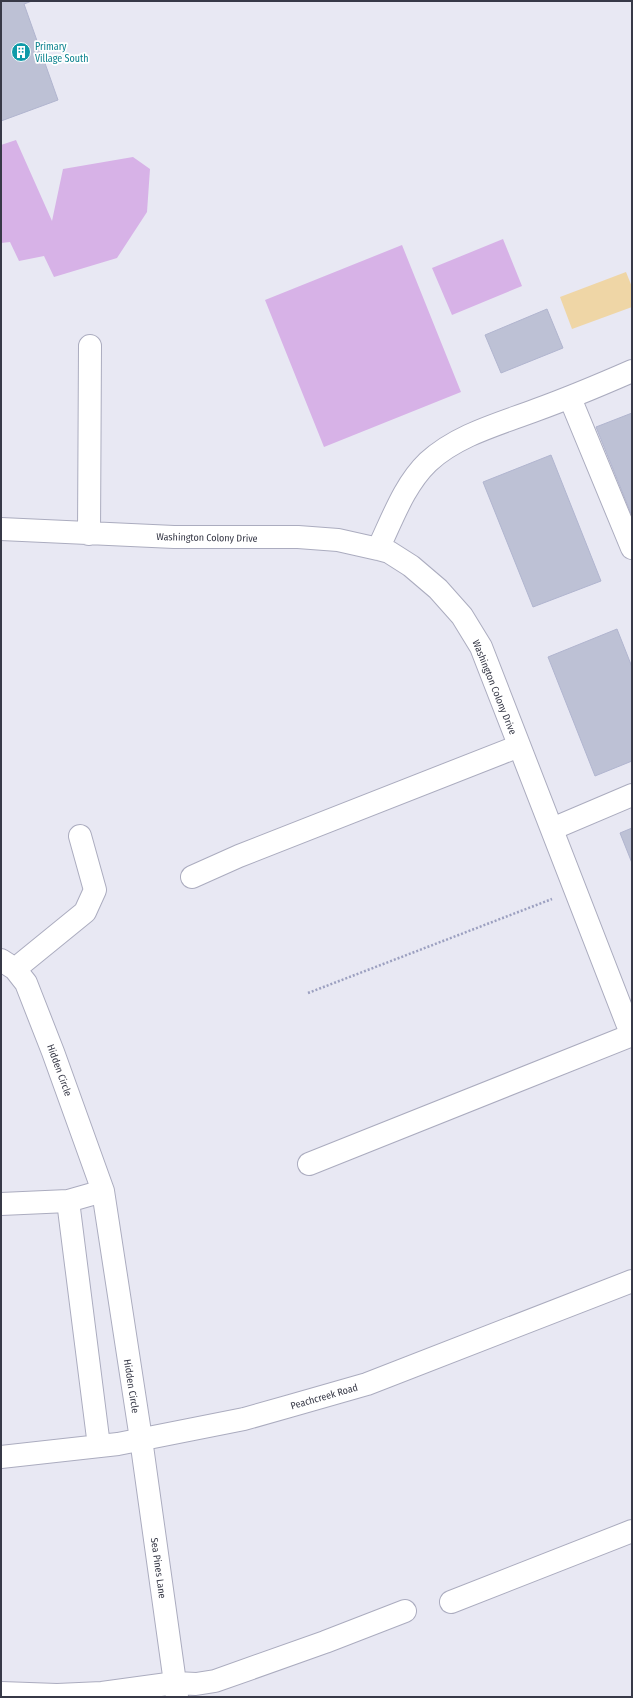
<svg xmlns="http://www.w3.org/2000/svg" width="633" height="1698" font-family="'Fira Sans Condensed',sans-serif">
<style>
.green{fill:#d7b2e7}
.water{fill:#efd6a6}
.building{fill:#bdc1d5;stroke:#b1b5cf}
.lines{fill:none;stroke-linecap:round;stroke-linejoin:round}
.minor-casing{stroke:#abacbf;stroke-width:24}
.path{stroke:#9ca0c0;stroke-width:2.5;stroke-dasharray:2 2;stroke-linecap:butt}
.minor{stroke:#fff;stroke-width:22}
.labels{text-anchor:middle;stroke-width:3.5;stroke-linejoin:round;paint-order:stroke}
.culture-label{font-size:10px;fill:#0d838f;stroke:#fff;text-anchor:start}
.street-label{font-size:10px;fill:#373947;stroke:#fff}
</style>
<rect width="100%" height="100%" fill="#e8e8f3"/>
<!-- green -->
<path class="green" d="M 16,140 L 52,221 L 63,169 L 133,157 L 150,169 L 147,212 L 117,258 L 54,277 L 44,256 L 19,261 L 10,242 L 1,243 L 1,145 Z
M 503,239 L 522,286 L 452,315 L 432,268 Z
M 402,245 L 461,392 L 324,447 L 265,300 Z"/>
<!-- water -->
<path class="water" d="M 626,272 L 632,287 L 632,307 L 572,329 L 560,297 Z"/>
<!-- building -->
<path class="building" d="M 1,1 L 32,1 L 24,4 L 58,100 L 1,121 Z
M 547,309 L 563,348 L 501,373 L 485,335 Z
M 632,413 L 632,516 L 596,427 Z
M 551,455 L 601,581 L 533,607 L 483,482 Z
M 617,629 L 632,667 L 632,761 L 595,776 L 548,657 Z
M 632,828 L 632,863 L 620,833 Z"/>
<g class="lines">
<defs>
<path id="minor" d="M 570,398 L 632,548
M 1,529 L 174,537 L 298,537 L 338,540 L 378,549 L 389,552 L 411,566 L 438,589 L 462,616 L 481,647 L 632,1036
M 89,534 L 90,346
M 378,549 C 392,520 404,485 428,462 C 457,435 499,424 536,410 C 569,398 600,385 632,371
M 552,829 L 632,795
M 192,877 L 239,856 L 519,746
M 1,960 L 15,969 L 26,983 L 53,1052 L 103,1191 L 141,1439 L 177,1697
M 15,969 L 85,912 L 95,890 L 80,836
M 309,1164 L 632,1035
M 68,1201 L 99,1446
M 1,1204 L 68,1201 L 103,1191
M 1,1457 L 118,1444 L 244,1419 L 290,1406 L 367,1384 L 632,1281
M 451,1602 L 632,1531
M 1,1693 L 57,1695 L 102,1693 L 175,1683 L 196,1684 L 215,1681 L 325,1642 L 405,1611"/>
</defs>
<!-- minor casing -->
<use href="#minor" class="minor-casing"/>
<!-- path -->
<path class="path" d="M 308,993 L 552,899"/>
<!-- minor -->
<use href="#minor" class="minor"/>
</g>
<!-- icons -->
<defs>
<symbol id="building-disc" viewBox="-11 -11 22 22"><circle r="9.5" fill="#0f9aa8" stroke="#fff"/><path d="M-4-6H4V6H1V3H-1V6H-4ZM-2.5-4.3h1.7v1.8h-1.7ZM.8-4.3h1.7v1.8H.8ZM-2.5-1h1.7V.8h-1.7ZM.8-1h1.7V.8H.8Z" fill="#fff"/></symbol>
</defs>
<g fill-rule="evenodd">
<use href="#building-disc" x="10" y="41" width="22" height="22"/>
</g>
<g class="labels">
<!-- culture labels -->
<g class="culture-label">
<text x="35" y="50">Primary<tspan x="35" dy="12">Village South</tspan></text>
</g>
<!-- street labels -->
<g class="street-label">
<text transform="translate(207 537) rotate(1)" y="4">Washington Colony Drive</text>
<text transform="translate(495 687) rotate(68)" y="4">Washington Colony Drive</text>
<text transform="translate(60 1070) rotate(70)" y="4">Hidden Circle</text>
<text transform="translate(132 1386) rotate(81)" y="4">Hidden Circle</text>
<text transform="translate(324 1396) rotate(-16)" y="4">Peachcreek Road</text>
<text transform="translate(159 1568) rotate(82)" y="4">Sea Pines Lane</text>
</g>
</g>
<!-- border -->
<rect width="633" height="1698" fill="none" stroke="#373947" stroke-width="4"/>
</svg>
